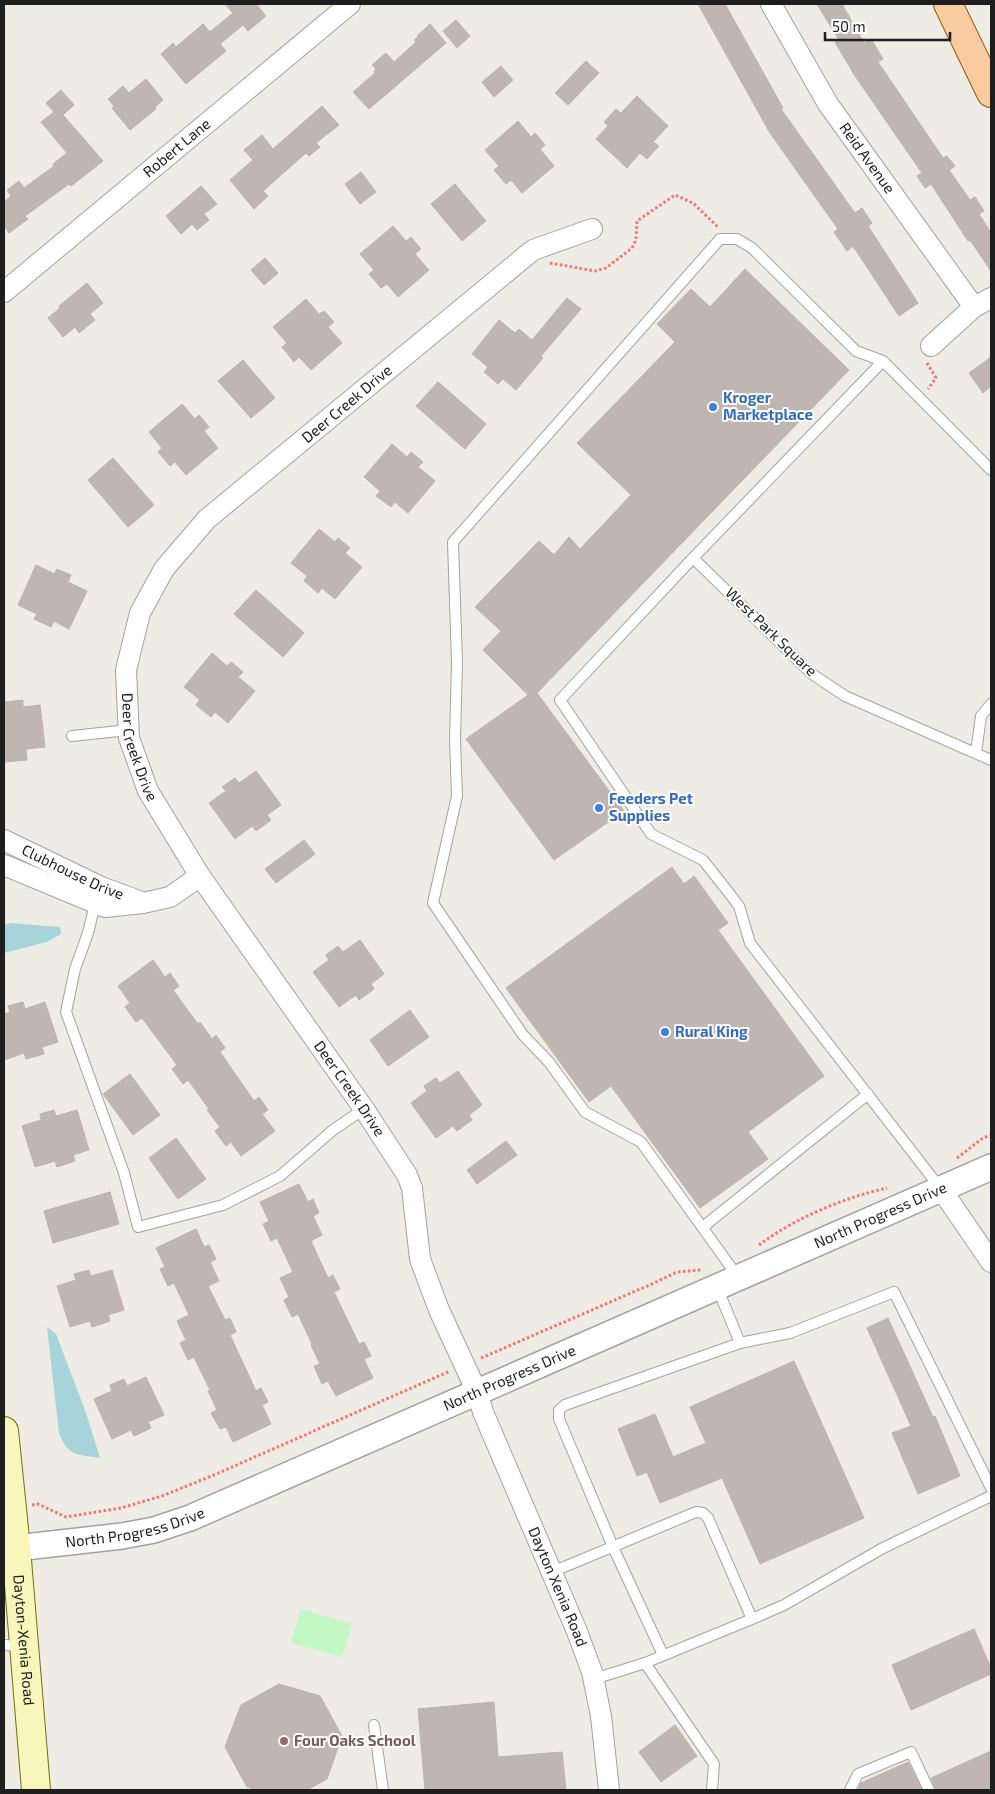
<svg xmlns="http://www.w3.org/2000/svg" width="995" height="1794" font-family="'Exo 2',sans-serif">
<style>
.park{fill:#c3f7c4}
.water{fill:#a7d3db}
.building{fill:#bfb6b1;stroke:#c0b1a8}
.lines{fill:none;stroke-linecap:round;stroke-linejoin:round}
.service-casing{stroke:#a2a2a2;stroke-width:12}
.minor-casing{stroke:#a2a2a2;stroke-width:22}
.tertiary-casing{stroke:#a2a2a2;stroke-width:28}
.secondary-casing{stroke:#6e7209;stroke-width:30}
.primary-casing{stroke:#935a05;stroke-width:30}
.path{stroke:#f57470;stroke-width:3;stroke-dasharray:2.5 2.5;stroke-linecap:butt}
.service{stroke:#fff;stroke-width:10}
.minor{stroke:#fff;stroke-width:20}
.tertiary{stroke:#fff;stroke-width:25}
.secondary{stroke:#f7f6bb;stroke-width:28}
.primary{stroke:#f8cca0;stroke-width:28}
.shop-dot{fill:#3f7fe0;stroke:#fff;stroke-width:2}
.education-dot{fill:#8d6e63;stroke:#fff;stroke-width:2}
.labels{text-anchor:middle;stroke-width:4;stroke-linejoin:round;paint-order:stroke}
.street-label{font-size:15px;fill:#1e1e1e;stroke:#fff}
.shop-label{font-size:15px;font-weight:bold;fill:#366cbe;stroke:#fff;text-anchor:start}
.education-label{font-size:15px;font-weight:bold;fill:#785e54;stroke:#fff;text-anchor:start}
</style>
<rect width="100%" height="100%" fill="#efebe5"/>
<!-- park -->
<path class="park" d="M 301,1609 L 352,1624 L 342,1657 L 291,1643 Z"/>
<!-- water -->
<path class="water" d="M 11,923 L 60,927 L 61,934 L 47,942 L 4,953 L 4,925 Z
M 47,1327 L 56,1334 L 86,1413 L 100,1458 C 76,1454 69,1457 59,1433 Z"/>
<!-- building -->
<path class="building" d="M 225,4 L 256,4 L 266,16 L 248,31 L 243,25 L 220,44 L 226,51 L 186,84 L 161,54 L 173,43 L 176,47 L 203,24 L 210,32 L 233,13 Z
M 698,4 L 725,4 L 783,108 L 781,109 L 855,213 L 862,208 L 872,223 L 868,226 L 918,303 L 899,316 L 853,246 L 847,251 L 834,232 L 838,229 L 770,133 Z
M 817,4 L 842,4 L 864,43 L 871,39 L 883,59 L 878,62 L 943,158 L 947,156 L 955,166 L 949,170 L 970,200 L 975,197 L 984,211 L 979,214 L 991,233 L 991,271 L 970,240 L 968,241 L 931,184 L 925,188 L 917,176 L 922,173 L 855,76 L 835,42 L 839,40 Z
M 456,20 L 470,36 L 457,48 L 443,31 Z
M 430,24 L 446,43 L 369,109 L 353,92 L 375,73 L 374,71 L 376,69 L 372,65 L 386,53 L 394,62 L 416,42 L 414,40 L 418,37 L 417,36 Z
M 586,61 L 599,73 L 568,105 L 555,93 Z
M 501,66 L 513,80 L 494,97 L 482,82 Z
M 146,79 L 163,100 L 155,107 L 156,109 L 130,130 L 112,108 L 114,106 L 108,99 L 123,86 L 129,93 Z
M 61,90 L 74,105 L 63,115 L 103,161 L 71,186 L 69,184 L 25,216 L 28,219 L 9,233 L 4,225 L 4,202 L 11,196 L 7,190 L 19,181 L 24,188 L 54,166 L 53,164 L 67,153 L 41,122 L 54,112 L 46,103 Z
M 637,96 L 668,126 L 653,142 L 659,146 L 647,159 L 640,153 L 627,168 L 596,139 L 608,126 L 604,122 L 616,109 L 621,113 Z
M 322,106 L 339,125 L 316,143 L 320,147 L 309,156 L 306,153 L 263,191 L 268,196 L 254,209 L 230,180 L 253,160 L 244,150 L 262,135 L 273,149 Z
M 518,121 L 531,137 L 535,133 L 545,145 L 540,149 L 554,166 L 522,193 L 511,180 L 506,184 L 494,170 L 499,166 L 485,150 Z
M 361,172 L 376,192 L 360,204 L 345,184 Z
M 455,184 L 486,221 L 462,241 L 431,204 Z
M 201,186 L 217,204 L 204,214 L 209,220 L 197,230 L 192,224 L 181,234 L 166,216 Z
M 393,226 L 406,241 L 411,237 L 421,249 L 415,254 L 429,270 L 398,297 L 387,284 L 381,288 L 369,274 L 374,270 L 360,254 Z
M 265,258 L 278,273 L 264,285 L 251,270 Z
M 745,269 L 849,370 L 537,693 L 624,811 L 554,860 L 466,739 L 528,695 L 483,650 L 501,631 L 475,607 L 539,541 L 554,555 L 569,537 L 580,549 L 631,495 L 577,443 L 675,342 L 657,324 L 691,289 L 710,307 Z
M 87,283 L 103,303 L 90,314 L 95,320 L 79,333 L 75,327 L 63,337 L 48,318 L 60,308 L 59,306 Z
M 567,298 L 581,309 L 541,356 L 543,358 L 516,390 L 503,379 L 498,384 L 484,372 L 488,367 L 472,354 L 499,320 L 515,333 L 519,329 L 532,340 Z
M 306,299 L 319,314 L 324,311 L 334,322 L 328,327 L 342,343 L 311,370 L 299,357 L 294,362 L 282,347 L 287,343 L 273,327 Z
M 991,357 L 991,386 L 983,393 L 969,373 Z
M 243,360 L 275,398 L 251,418 L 218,381 Z
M 438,382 L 486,424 L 465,449 L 416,406 Z
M 182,404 L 195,419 L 199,415 L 209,427 L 204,431 L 218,448 L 186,475 L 175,462 L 170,466 L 158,452 L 162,448 L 149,432 Z
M 392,444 L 407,457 L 411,452 L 423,462 L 418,467 L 435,481 L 408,513 L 395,502 L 391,507 L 376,496 L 380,491 L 364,477 Z
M 113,458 L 154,505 L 128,527 L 88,480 Z
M 319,529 L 335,542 L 338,538 L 350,548 L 345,553 L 362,567 L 335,599 L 322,588 L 318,593 L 304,581 L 307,576 L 291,563 Z
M 36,565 L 54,574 L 57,569 L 71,575 L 68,582 L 87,591 L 69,629 L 54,621 L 51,627 L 34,619 L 37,614 L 18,605 Z
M 256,590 L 304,633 L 283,657 L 234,614 Z
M 212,653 L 227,666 L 231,662 L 243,672 L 238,677 L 255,691 L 228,723 L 215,712 L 211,717 L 196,705 L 200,700 L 184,687 Z
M 23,700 L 23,707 L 40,705 L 45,747 L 26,749 L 27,760 L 4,762 L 4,702 Z
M 256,771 L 281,805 L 267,815 L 271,820 L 256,831 L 252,826 L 235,839 L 209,803 L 226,791 L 222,787 L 235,778 L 239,783 Z
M 304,840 L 315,854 L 276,883 L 265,869 Z
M 672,867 L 684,884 L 694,876 L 728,923 L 718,930 L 824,1076 L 748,1132 L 768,1159 L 700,1208 L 611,1086 L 589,1102 L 506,988 Z
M 360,940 L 384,974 L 371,984 L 374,989 L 359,1000 L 356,995 L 339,1007 L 313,972 L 329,960 L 326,955 L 338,946 L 343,952 Z
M 153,960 L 165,977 L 170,973 L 179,986 L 173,990 L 198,1024 L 200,1022 L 212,1039 L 216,1035 L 225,1048 L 220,1052 L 254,1101 L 259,1097 L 268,1110 L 262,1114 L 275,1131 L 241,1156 L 231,1142 L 226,1146 L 215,1131 L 220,1127 L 207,1110 L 209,1109 L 188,1080 L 183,1084 L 172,1069 L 177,1065 L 142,1018 L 136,1022 L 125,1007 L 130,1003 L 118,986 Z
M 23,1002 L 25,1009 L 45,1002 L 58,1042 L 42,1047 L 44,1054 L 26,1059 L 24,1053 L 4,1060 L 4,1014 L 10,1012 L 8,1006 Z
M 410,1010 L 429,1037 L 388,1066 L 370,1040 Z
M 458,1071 L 482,1105 L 469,1115 L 472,1120 L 457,1131 L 453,1126 L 436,1138 L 411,1103 L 427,1091 L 424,1086 L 436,1078 L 440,1083 Z
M 130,1074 L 160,1115 L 133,1135 L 103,1094 Z
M 54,1110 L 56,1116 L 77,1110 L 89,1150 L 73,1155 L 75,1161 L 57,1167 L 55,1161 L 35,1167 L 22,1126 L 41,1120 L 40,1114 Z
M 176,1138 L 206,1179 L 178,1199 L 149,1158 Z
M 506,1141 L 517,1155 L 477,1184 L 467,1170 Z
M 299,1184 L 308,1202 L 313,1199 L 319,1213 L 313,1216 L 322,1235 L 311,1241 L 328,1278 L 333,1275 L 340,1289 L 334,1292 L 359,1344 L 364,1342 L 371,1356 L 364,1359 L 373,1378 L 336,1396 L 328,1381 L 322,1384 L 314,1366 L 320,1364 L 311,1345 L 312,1344 L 298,1314 L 292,1317 L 284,1300 L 289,1297 L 280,1278 L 293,1272 L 277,1238 L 271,1241 L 263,1224 L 269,1221 L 260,1202 Z
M 110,1192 L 119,1224 L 53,1243 L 44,1211 Z
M 196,1229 L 204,1247 L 209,1245 L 216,1259 L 210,1262 L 219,1281 L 208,1286 L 225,1320 L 230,1318 L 236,1332 L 230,1335 L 256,1391 L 261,1388 L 268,1402 L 262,1405 L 271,1424 L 233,1442 L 226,1427 L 220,1429 L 211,1413 L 217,1410 L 208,1391 L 210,1390 L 194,1357 L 188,1360 L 180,1343 L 186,1340 L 177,1321 L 189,1315 L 174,1283 L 168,1286 L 160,1269 L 165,1267 L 156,1248 Z
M 89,1270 L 91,1276 L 112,1270 L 124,1310 L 108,1315 L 110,1321 L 92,1327 L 90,1321 L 70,1327 L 57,1286 L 76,1280 L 74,1274 Z
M 888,1318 L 933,1417 L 935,1416 L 960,1476 L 918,1494 L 892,1433 L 911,1426 L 867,1328 Z
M 794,1361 L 864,1518 L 760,1564 L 722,1478 L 660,1503 L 647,1472 L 637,1476 L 618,1429 L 655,1414 L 673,1457 L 706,1443 L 690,1407 Z
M 146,1377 L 164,1415 L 148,1422 L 151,1428 L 134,1436 L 131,1430 L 112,1439 L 94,1399 L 112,1391 L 110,1385 L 124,1379 L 127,1386 Z
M 974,1629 L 991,1668 L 991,1674 L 911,1710 L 892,1665 Z
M 279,1684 L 320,1696 L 342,1736 L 327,1779 L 307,1790 L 256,1790 L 247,1787 L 225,1747 L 241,1705 Z
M 494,1702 L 498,1757 L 562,1752 L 566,1790 L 425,1790 L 418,1709 Z
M 675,1725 L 697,1756 L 661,1782 L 639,1752 Z
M 991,1751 L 991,1790 L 936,1790 L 931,1778 Z
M 908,1762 L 922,1790 L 858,1790 L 861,1783 Z"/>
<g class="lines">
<defs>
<path id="service" d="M 883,361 L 693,558 L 560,700 L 651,834 L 703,860 L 729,893 L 739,906 L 750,943 L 941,1189
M 693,558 L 812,674 L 845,696 L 991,760
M 72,736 L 128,730
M 976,753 L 981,716 L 991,704
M 96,900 L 88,933 L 75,969 L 66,1012 L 124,1173 L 138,1227 L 223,1205 L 280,1176 L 333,1130 L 364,1109
M 703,1227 L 868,1094
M 738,1277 L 641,1142 L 585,1112 L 549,1062 L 523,1035 L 433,903 L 457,796 L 455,740 L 457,662 L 453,542 L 720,239 L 737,239 L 752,248 L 856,351 L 883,361 L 991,470
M 740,1343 L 790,1333 L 894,1292 L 991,1488
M 552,1572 L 696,1512 L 703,1513 L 708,1518 L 752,1619 L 645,1663
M 752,1619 L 784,1605 L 883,1548 L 991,1496
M 4,1645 L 22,1646
M 663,1655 L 613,1547 L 559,1419 L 559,1410 L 565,1405 L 740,1343 L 717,1287
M 594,1679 L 645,1663 L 714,1764 L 712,1790
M 374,1725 L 383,1790
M 850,1790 L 858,1774 L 911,1752 L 929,1790"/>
<g id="minor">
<path id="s1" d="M 771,4 L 828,104 L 974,307"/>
<path id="s2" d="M 592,229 L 533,250 L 207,519 L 164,569 L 140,613 L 126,670 L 129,738 L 148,791 L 200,876 L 364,1109 L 407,1175 L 412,1188 L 420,1259 L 439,1310 L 477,1392 L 483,1412 L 576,1629 L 592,1672 L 601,1716 L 609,1790"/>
<path id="s3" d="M 4,292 L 350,4"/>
<path d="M 931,346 L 974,307 L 991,298"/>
<path id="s4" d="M 4,840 L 101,887 L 139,901"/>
<path d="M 4,865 L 105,907 L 143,903 L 170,897 L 200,876"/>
<path d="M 941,1189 L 991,1262"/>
</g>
<g id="tertiary">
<path id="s5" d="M 16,1548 L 122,1536 L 154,1530 L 190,1518 L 991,1167"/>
</g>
<g id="secondary">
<path id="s6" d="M 4,1431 L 16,1548 L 36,1790"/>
</g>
<path id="primary" d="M 948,4 L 991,93"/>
</defs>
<!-- service casing -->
<use href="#service" class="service-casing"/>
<!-- minor casing -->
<use href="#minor" class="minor-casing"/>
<!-- tertiary casing -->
<use href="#tertiary" class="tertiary-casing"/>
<!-- secondary casing -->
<use href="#secondary" class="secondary-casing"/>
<!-- primary casing -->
<use href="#primary" class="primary-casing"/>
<!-- path -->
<path class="path" d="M 550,263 L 595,271 L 606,268 L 632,248 L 636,240 L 637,221 L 675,195 L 693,203 L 718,227
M 927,363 L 936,378 L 928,389
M 957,1158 L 983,1138 L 991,1135
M 759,1245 C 795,1218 843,1198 887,1188
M 481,1358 L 652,1284 L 677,1272 L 701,1270
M 32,1505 L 38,1504 L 66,1517 L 121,1508 L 162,1496 L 214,1475 L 450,1371"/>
<!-- service -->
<use href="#service" class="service"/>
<!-- minor -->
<use href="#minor" class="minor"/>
<!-- tertiary -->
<use href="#tertiary" class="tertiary"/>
<!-- secondary -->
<use href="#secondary" class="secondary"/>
<!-- primary -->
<use href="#primary" class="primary"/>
</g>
<!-- markers -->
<g class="shop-dot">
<circle cx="713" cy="407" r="5"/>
<circle cx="599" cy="808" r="5"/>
<circle cx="665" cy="1032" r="5"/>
</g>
<circle class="education-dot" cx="284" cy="1741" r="5"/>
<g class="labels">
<!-- street labels -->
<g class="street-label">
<text dy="5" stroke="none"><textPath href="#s3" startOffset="225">Robert Lane</textPath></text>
<text dy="5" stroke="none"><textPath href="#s1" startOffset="182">Reid Avenue</textPath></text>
<text transform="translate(347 404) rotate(-40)" y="5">Deer Creek Drive</text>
<text transform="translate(771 632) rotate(44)" y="5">West Park Square</text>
<text dy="5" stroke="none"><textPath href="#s2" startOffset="739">Deer Creek Drive</textPath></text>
<text dy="5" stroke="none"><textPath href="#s4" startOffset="76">Clubhouse Drive</textPath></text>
<text dy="5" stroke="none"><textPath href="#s2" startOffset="1144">Deer Creek Drive</textPath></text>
<text dy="5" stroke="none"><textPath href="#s5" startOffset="931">North Progress Drive</textPath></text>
<text dy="5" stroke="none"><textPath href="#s5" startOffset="526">North Progress Drive</textPath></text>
<text dy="5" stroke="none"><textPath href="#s5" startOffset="121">North Progress Drive</textPath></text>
<text dy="5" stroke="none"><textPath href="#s2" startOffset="1689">Dayton Xenia Road</textPath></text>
<text dy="5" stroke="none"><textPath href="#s6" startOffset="210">Dayton-Xenia Road</textPath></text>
</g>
<!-- shop labels -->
<g class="shop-label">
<text x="723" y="403">Kroger<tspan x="723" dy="17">Marketplace</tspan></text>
<text x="609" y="804">Feeders Pet<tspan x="609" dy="17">Supplies</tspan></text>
<text x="675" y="1037">Rural King</text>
</g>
<!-- education labels -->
<g class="education-label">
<text x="294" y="1746">Four Oaks School</text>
</g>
</g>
<!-- border -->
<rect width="995" height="1794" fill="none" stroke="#1e1e1e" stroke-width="10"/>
<!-- scale -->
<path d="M825 32v8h125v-8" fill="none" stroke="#1e1e1e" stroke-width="2.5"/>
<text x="832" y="32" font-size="15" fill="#1e1e1e" stroke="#ffffff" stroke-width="4" paint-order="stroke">50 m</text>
</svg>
